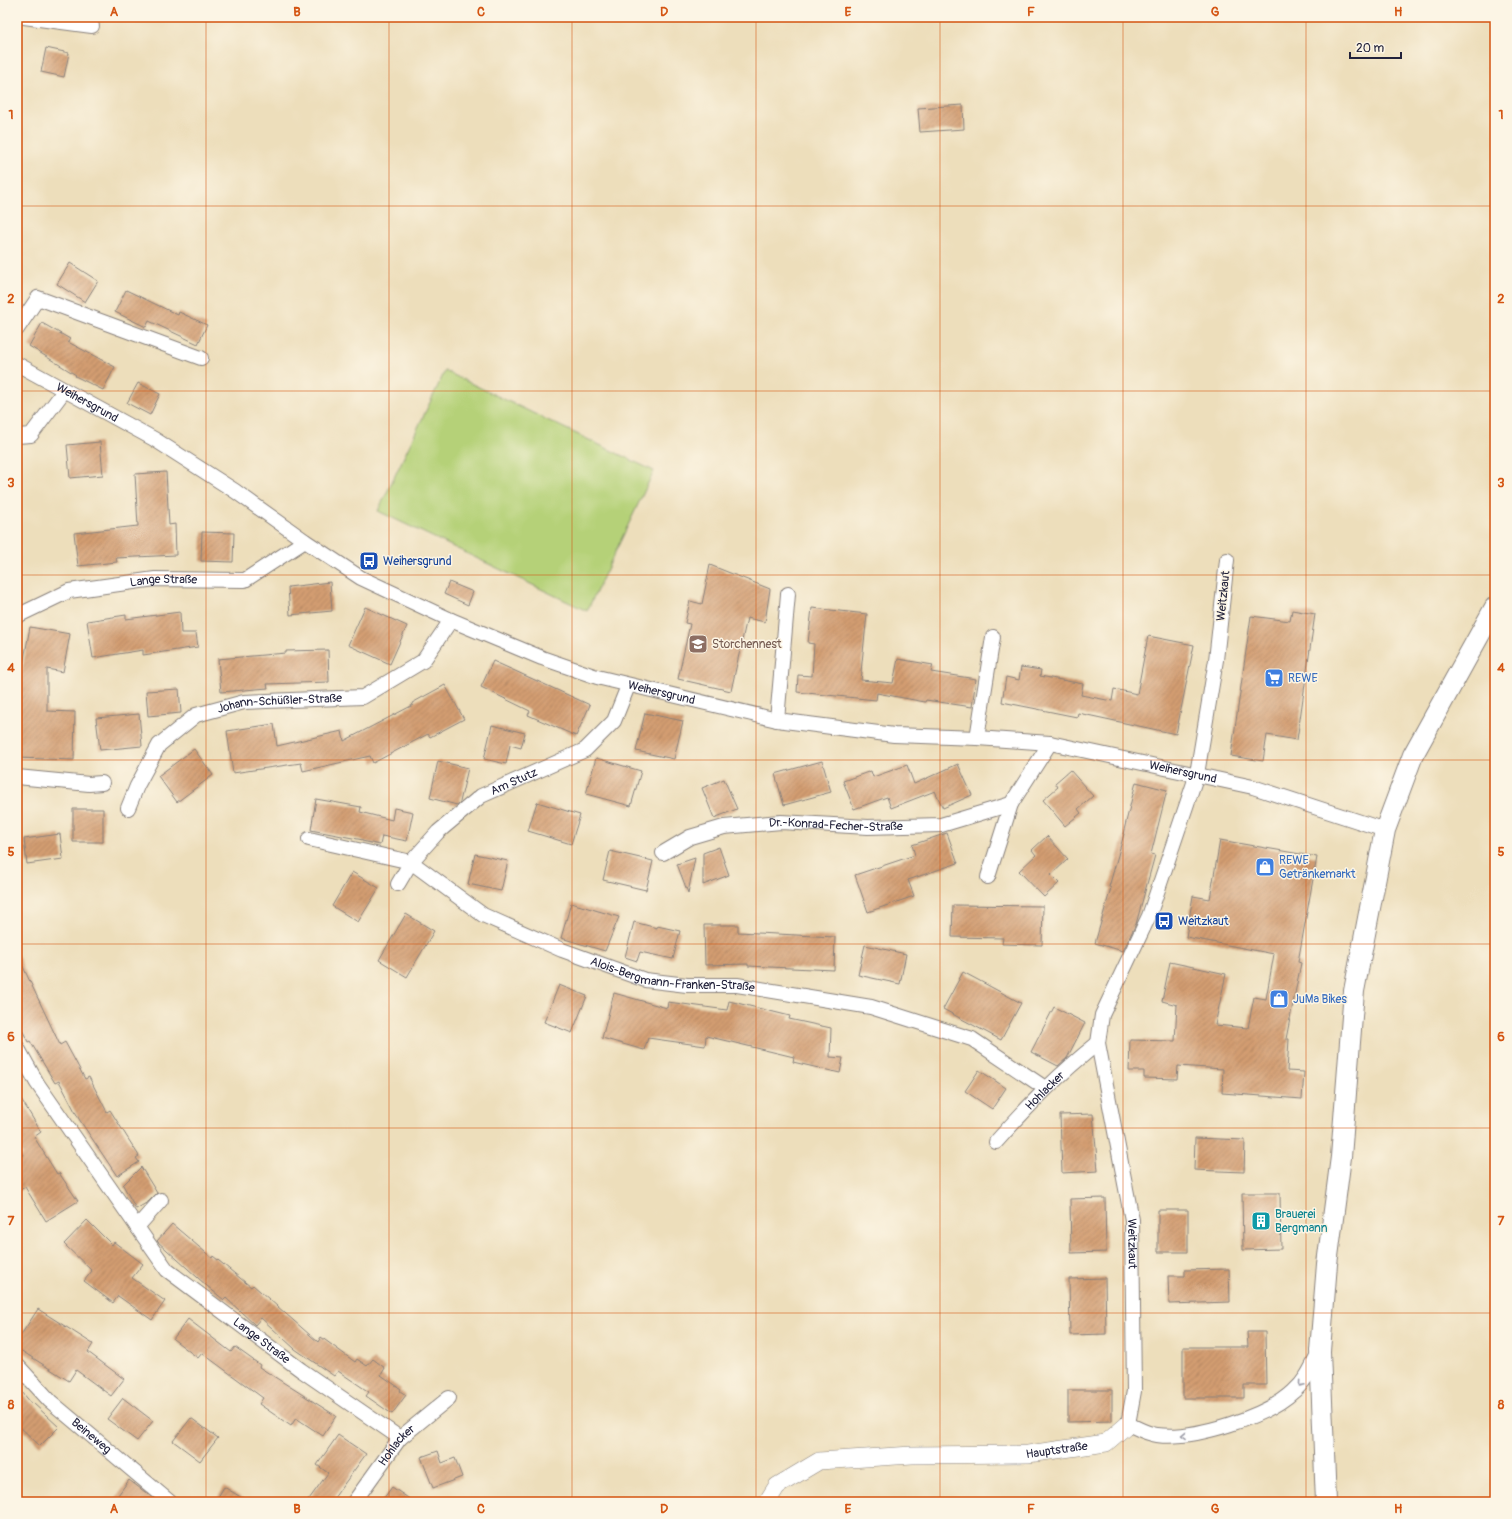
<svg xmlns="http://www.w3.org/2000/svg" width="1512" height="1519" font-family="Pangolin,sans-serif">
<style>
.green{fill:#b5d178;stroke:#6c7a5a}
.building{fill:url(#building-hatch)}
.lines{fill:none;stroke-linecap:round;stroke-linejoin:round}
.minor-casing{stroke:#88807b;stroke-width:16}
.tertiary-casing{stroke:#88807b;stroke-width:18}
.secondary-casing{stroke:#88807b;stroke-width:22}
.minor{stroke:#fff;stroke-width:14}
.tertiary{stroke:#fff;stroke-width:17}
.secondary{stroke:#fff;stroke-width:20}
.oneway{stroke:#9c9ca7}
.grid{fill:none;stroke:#d45411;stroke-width:1;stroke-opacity:0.55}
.labels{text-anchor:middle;stroke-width:3;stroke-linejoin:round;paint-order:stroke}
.street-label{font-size:12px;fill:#22223b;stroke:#fcf5e5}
.transit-label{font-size:12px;fill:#164399;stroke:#fcf5e5;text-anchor:start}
.education-label{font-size:12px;fill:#785e54;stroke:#fcf5e5;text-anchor:start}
.shop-label{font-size:12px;fill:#366cbe;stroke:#fcf5e5;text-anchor:start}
.culture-label{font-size:12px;fill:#0d838f;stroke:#fcf5e5;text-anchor:start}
.neatline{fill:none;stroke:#d45411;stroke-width:1.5}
.grid-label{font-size:13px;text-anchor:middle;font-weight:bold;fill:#d45411}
</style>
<defs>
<pattern id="building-hatch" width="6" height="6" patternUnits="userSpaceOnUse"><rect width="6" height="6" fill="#d39d71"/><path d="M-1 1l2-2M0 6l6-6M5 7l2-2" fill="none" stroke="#ab805e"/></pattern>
</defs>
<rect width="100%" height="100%" fill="#fcf5e5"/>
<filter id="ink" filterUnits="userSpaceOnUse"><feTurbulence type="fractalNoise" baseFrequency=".025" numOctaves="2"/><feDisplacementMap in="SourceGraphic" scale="8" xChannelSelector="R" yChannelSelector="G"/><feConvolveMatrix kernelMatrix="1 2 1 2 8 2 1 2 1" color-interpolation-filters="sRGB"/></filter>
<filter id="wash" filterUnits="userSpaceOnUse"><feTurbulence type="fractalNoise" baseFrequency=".012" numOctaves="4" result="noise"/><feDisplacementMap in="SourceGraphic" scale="16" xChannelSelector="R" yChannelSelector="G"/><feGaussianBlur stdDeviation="0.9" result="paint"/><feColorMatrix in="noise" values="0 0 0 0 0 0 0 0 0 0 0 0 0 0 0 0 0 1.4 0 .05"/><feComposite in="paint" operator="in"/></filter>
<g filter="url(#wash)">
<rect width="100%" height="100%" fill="#eddebb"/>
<!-- green -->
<path class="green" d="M 445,371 L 654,471 L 587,611 L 378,511 Z"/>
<g id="blocks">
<!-- building -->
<path class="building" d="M 46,48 L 69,53 L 64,77 L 41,72 Z
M 963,105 L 964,129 L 920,132 L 918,108 Z
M 70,263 L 98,281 L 85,302 L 57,284 Z
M 126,290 L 178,315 L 179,312 L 207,325 L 198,344 L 149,321 L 146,327 L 115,312 Z
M 42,323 L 70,339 L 68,342 L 115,367 L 103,390 L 75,376 L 76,375 L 29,346 Z
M 138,383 L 160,394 L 150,415 L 127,403 Z
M 100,442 L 103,475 L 70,478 L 67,445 Z
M 166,472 L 169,525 L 175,524 L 176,555 L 116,558 L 117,562 L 78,566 L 74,533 L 138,526 L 135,474 Z
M 202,532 L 234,533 L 233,562 L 201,561 Z
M 710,565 L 770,589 L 765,622 L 747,618 L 731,691 L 678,679 L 690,624 L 685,623 L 690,601 L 702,604 Z
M 330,582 L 332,611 L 290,615 L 288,587 Z
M 449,582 L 473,592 L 468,605 L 444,594 Z
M 365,607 L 407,626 L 390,664 L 348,645 Z
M 812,608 L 867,614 L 861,672 L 862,672 L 861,680 L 893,683 L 898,659 L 933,665 L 931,672 L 976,679 L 972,707 L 926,700 L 925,702 L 877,693 L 876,700 L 797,692 L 798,675 L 812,676 L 814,644 L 808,643 Z
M 1292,610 L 1315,614 L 1297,740 L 1267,735 L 1263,761 L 1231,756 L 1251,616 L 1290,621 Z
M 180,612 L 181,633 L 196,633 L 198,647 L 143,655 L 143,650 L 93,658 L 87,621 L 126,615 L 126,619 Z
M 30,627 L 70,634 L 63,672 L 47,669 L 47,711 L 75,712 L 74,760 L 17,758 L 17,681 L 20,681 Z
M 1148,636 L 1194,645 L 1176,734 L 1078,713 L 1077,717 L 1002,702 L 1006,677 L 1019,680 L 1021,667 L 1041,670 L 1040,676 L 1083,684 L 1081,695 L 1112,701 L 1114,689 L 1137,694 Z
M 328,650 L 329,682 L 267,684 L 268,688 L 221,692 L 218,659 L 286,653 L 286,651 Z
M 493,661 L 590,705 L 576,736 L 528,715 L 530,711 L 481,687 Z
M 445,685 L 464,719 L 430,737 L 428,734 L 373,763 L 370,756 L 303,771 L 301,763 L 233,773 L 227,731 L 274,724 L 277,746 L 342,731 L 344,741 L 413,705 L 412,703 Z
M 179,689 L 181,713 L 148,716 L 146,691 Z
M 645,713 L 683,721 L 674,759 L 636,751 Z
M 139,714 L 142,746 L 100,750 L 96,718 Z
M 492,725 L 525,733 L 521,748 L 510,745 L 506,764 L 484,759 Z
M 194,749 L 213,775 L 177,802 L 158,776 Z
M 596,758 L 641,771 L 631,806 L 586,794 Z
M 438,761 L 468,768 L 460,802 L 457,805 L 430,798 Z
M 822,761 L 831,792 L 784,805 L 775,774 Z
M 958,764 L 972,795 L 943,808 L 935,791 L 891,808 L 887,797 L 854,809 L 843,781 L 871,771 L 873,777 L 907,765 L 914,784 Z
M 1070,770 L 1093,796 L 1078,809 L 1081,813 L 1065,826 L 1043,800 L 1058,787 L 1055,783 Z
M 724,779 L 737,809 L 714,818 L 702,788 Z
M 1136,782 L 1167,790 L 1151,854 L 1155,855 L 1136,924 L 1123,951 L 1095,943 L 1111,888 L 1109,887 L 1124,834 L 1123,834 Z
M 316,799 L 361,807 L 360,812 L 392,820 L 394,808 L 413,812 L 407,841 L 382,836 L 380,845 L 362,841 L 363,840 L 311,830 Z
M 537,802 L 580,815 L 571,844 L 528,831 Z
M 73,809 L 103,809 L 103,842 L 73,842 Z
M 947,833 L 958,863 L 908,880 L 914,896 L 868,912 L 855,875 L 915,855 L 912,845 Z
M 60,834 L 63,859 L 27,864 L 24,839 Z
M 1047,836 L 1068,859 L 1051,875 L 1059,883 L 1044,897 L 1019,871 L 1036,855 L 1032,850 Z
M 1220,840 L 1317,857 L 1298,962 L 1301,963 L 1286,1039 L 1289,1039 L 1287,1071 L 1304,1072 L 1302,1099 L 1222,1093 L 1223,1069 L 1178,1066 L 1177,1079 L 1144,1078 L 1144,1071 L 1129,1071 L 1130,1040 L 1175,1041 L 1177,1005 L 1162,1001 L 1170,962 L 1226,974 L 1215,1025 L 1248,1028 L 1254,997 L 1266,999 L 1274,954 L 1186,937 L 1193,896 L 1210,899 Z
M 719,847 L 729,875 L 703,885 L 703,853 Z
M 610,851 L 653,861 L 646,890 L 603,880 Z
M 475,854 L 508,861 L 501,891 L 468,884 Z
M 695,858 L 688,893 L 677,864 Z
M 352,872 L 379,888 L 358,922 L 332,906 Z
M 571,903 L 619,917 L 605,951 L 561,938 Z
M 953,905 L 1043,906 L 1042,945 L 1002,944 L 1003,938 L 952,937 Z
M 406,914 L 434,931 L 407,977 L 379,960 Z
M 634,922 L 657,928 L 657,926 L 680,931 L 673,959 L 640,952 L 637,961 L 625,957 Z
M 704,925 L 738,925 L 738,932 L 835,937 L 834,970 L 748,966 L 748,964 L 705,965 Z
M 865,945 L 906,954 L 900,984 L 858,975 Z
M 17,954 L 60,1045 L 65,1042 L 85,1079 L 89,1077 L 107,1112 L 110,1110 L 139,1156 L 136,1158 L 139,1162 L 117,1176 L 79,1119 L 59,1081 L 55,1083 L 30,1041 L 28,1042 L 17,1019 Z
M 963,972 L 1021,1003 L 1001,1040 L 943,1009 Z
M 559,985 L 587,996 L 572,1033 L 544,1022 Z
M 614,993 L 667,1008 L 668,1002 L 727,1010 L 729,1001 L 790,1016 L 789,1019 L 831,1028 L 830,1057 L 843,1058 L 840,1073 L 793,1062 L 794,1057 L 706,1036 L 705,1046 L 648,1038 L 644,1050 L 602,1038 Z
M 1054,1007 L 1085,1023 L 1067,1058 L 1058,1066 L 1031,1052 Z
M 979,1070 L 1006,1088 L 992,1109 L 965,1091 Z
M 17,1092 L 41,1132 L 34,1137 L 57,1174 L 59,1173 L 78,1201 L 46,1221 L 25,1187 L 17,1192 L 17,1159 L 23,1155 L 17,1146 Z
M 1093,1114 L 1098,1171 L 1062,1173 L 1060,1115 Z
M 1195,1138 L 1245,1140 L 1244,1172 L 1194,1170 Z
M 141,1167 L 157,1193 L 148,1202 L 136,1209 L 123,1185 Z
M 1242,1193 L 1280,1193 L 1281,1249 L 1243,1250 Z
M 1105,1198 L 1106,1252 L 1071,1253 L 1070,1199 Z
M 1158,1210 L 1188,1210 L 1188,1252 L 1158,1252 Z
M 87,1220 L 112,1245 L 114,1242 L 143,1264 L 132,1278 L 165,1301 L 152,1320 L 118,1296 L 113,1303 L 84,1281 L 92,1271 L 64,1244 Z
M 172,1224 L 212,1258 L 213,1256 L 251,1287 L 253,1285 L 318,1342 L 321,1337 L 355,1362 L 357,1359 L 367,1366 L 373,1359 L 385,1368 L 381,1375 L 401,1389 L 400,1391 L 406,1395 L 392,1414 L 366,1396 L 369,1392 L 338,1371 L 334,1376 L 295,1349 L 261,1318 L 255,1325 L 226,1298 L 224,1300 L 207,1286 L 157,1241 Z
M 1229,1269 L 1230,1302 L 1169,1304 L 1168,1276 L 1185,1276 L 1185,1270 Z
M 1105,1278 L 1106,1334 L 1070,1335 L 1069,1279 Z
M 38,1309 L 93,1344 L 88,1352 L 124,1379 L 111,1396 L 76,1370 L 69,1381 L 17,1348 L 17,1341 Z
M 188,1319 L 231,1352 L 235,1347 L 260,1365 L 259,1367 L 336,1416 L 323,1436 L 296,1418 L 291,1426 L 259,1404 L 263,1398 L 202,1353 L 198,1358 L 173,1339 Z
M 1247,1332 L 1265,1332 L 1266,1385 L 1244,1385 L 1244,1398 L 1183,1398 L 1183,1347 L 1248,1347 Z
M 17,1386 L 32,1404 L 33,1403 L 59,1427 L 40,1446 L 17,1424 Z
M 1068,1390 L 1112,1390 L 1112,1421 L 1068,1422 Z
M 123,1398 L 153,1421 L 137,1441 L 107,1419 Z
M 191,1418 L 218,1438 L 200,1461 L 173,1441 Z
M 338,1435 L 366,1454 L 331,1502 L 307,1502 L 328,1473 L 317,1465 Z
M 438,1451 L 442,1463 L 455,1458 L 462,1477 L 433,1488 L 421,1457 Z
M 129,1480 L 149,1495 L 157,1502 L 113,1502 Z
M 224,1487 L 249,1502 L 215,1502 Z
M 392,1487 L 414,1502 L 381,1502 Z"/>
</g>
</g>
<g filter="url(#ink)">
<use href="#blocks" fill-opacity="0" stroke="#88807b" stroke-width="1"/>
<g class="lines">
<defs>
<g id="minor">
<path d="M 24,17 L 92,26"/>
<path d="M 17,329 L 38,298 L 201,358"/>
<path id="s1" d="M 17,364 L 154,439 L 235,491 L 305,541 L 361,578 L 451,620 L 542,658 L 597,677 L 777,720 L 894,735 L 977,738 L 1050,743 L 1253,787 L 1385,830"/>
<path d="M 17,436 L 31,435 L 64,391"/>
<path id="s2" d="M 1227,560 L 1216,660 L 1197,774 L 1149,916 L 1102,1015 L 1098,1043 L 1132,1220 L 1134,1391 L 1128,1424 C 1137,1428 1147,1434 1157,1435 C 1193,1440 1267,1417 1294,1391 C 1306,1381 1312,1366 1319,1353"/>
<path id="s3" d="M 17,616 L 69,591 L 155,579 L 245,580 L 305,541"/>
<path d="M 777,720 L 788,594"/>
<path d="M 977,738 L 993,637"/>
<path d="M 17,777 L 89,784 L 102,783"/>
<path id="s4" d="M 128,808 L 137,786 L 159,745 L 196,715 L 244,702 L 363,697 L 423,661 L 451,620"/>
<path id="s5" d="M 309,839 L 411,862 L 483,915 L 562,950 L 645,980 L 687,985 L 737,985 L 871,1007 L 972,1039 L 1045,1088"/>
<path id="s6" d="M 663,853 L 690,837 L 724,827 L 781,822 L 868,827 L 941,825 L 1011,804 L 1050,743"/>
<path d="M 988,877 L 1011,804"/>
<path id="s7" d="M 398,884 L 411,862 L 438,832 L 481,796 L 585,750 L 614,721 L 628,686"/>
<path id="s8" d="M 17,1047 L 37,1083 L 167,1270 L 301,1370 L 400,1438"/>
<path id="s9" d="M 996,1142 C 1029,1105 1059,1074 1098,1043"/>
<path d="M 137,1227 L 161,1200"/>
<path id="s10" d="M 17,1365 L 50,1401 L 170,1502"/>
<path id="s11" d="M 354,1502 L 400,1438 L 449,1398"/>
</g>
<g id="tertiary">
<path id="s12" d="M 767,1502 L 777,1486 L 819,1461 L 912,1455 L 1028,1454 L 1106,1443 L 1128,1424"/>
</g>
<path id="secondary" d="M 1326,1502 L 1320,1351 L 1327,1264 L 1341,1157 L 1354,991 L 1385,830 L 1413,755 L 1495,607"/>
</defs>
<!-- minor casing -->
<use href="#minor" class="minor-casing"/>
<!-- tertiary casing -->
<use href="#tertiary" class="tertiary-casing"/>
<!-- secondary casing -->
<use href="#secondary" class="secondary-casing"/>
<!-- minor -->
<use href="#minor" class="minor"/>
<!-- tertiary -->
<use href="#tertiary" class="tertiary"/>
<!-- secondary -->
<use href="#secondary" class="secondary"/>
</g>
<!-- one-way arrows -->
<defs><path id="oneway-chevron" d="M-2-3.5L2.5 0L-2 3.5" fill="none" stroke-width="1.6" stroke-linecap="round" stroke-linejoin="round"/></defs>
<g class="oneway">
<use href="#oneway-chevron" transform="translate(1301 1384) rotate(131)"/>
<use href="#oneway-chevron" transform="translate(1184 1435) rotate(179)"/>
</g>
</g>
<!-- grid -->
<path class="grid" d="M 206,17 L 206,1502M 389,17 L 389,1502M 572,17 L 572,1502M 756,17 L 756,1502M 940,17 L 940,1502M 1123,17 L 1123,1502M 1306,17 L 1306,1502M 17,206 L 1495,206M 17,391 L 1495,391M 17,575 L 1495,575M 17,760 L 1495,760M 17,944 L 1495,944M 17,1128 L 1495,1128M 17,1313 L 1495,1313"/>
<!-- icons -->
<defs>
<symbol id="bus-square" viewBox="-11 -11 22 22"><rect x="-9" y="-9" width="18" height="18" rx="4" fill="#1a4fb4" stroke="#fcf5e5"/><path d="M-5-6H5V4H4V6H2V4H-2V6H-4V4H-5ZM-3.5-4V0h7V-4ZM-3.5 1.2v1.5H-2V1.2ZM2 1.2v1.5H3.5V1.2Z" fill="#fff"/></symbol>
<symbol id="school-square" viewBox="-11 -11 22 22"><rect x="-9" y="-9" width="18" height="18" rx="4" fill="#8d6e63" stroke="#fcf5e5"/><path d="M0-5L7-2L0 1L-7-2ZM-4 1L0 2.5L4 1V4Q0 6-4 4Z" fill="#fff"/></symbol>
<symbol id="supermarket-square" viewBox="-11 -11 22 22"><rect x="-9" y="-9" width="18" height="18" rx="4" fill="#3f7fe0" stroke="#fcf5e5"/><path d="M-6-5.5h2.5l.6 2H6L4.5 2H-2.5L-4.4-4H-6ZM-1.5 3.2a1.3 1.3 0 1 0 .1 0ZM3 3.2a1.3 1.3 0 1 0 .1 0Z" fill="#fff"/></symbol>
<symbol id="shop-square" viewBox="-11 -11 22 22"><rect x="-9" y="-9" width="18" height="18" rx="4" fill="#3f7fe0" stroke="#fcf5e5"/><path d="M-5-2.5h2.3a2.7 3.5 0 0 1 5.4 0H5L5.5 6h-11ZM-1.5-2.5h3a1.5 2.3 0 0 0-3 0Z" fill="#fff"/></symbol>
<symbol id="building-square" viewBox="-11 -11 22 22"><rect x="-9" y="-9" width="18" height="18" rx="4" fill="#0f9aa8" stroke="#fcf5e5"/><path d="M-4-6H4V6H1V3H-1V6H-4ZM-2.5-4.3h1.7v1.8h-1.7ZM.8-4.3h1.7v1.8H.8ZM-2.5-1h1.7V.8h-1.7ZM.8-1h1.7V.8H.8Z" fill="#fff"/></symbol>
</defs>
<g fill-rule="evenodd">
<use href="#bus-square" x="358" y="550" width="22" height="22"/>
<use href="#school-square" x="687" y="633" width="22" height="22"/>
<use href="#supermarket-square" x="1263" y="667" width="22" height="22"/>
<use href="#shop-square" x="1254" y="856" width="22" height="22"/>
<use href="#bus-square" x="1153" y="910" width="22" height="22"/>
<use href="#shop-square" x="1268" y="988" width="22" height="22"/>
<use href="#building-square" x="1250" y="1210" width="22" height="22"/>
</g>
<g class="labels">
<!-- street labels -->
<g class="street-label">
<text dy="4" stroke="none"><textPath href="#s1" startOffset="80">Weihersgrund</textPath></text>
<text dy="4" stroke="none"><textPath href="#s3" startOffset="153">Lange Straße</textPath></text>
<text transform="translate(1223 596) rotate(-84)" y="4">Weitzkaut</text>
<text dy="4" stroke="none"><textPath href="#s1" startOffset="728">Weihersgrund</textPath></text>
<text dy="4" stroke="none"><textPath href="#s4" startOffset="203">Johann-Schüßler-Straße</textPath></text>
<text dy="4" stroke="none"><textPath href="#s1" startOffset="1257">Weihersgrund</textPath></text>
<text dy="4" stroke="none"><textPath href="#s7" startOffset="158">Am Stutz</textPath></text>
<text dy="4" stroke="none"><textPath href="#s6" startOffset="179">Dr.-Konrad-Fecher-Straße</textPath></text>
<text dy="4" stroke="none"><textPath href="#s5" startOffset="395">Alois-Bergmann-Franken-Straße</textPath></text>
<text dy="4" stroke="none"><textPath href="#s9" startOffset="71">Hohlacker</textPath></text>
<text dy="4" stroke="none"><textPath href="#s2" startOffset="708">Weitzkaut</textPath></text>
<text dy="4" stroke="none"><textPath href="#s8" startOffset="387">Lange Straße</textPath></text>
<text dy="4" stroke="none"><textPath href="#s10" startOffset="103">Beineweg</textPath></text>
<text dy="4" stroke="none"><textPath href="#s11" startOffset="71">Hohlacker</textPath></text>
<text dy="4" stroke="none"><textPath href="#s12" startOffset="306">Hauptstraße</textPath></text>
</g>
<!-- transit labels -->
<g class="transit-label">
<text x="383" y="565">Weihersgrund</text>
<text x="1178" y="925">Weitzkaut</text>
</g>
<!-- education labels -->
<g class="education-label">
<text x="712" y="648">Storchennest</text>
</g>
<!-- shop labels -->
<g class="shop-label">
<text x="1288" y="682">REWE</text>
<text x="1279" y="864">REWE<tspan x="1279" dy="14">Getränkemarkt</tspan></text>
<text x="1293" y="1003">JuMa Bikes</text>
</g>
<!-- culture labels -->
<g class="culture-label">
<text x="1275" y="1218">Brauerei<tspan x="1275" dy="14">Bergmann</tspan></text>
</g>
</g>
<!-- margin -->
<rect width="1512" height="1519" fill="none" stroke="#fcf5e5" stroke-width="44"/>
<!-- scale -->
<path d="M1350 52v6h51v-6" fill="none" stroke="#22223b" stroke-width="2"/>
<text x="1356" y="52" font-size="12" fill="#22223b" stroke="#fcf5e5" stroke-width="3" paint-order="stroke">20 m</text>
<rect x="22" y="22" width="1468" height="1475" class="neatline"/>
<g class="grid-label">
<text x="114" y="16">A</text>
<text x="297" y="16">B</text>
<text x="481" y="16">C</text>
<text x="664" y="16">D</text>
<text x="848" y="16">E</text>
<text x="1031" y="16">F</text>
<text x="1215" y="16">G</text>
<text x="1398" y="16">H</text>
<text x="11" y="119">1</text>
<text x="1501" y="119">1</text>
<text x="11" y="303">2</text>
<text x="1501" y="303">2</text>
<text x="11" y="487">3</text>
<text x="1501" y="487">3</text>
<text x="11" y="672">4</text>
<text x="1501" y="672">4</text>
<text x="11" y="856">5</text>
<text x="1501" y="856">5</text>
<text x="11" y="1041">6</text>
<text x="1501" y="1041">6</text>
<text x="11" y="1225">7</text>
<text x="1501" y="1225">7</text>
<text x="11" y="1409">8</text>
<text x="1501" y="1409">8</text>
<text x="114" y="1513">A</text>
<text x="297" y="1513">B</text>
<text x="481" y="1513">C</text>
<text x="664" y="1513">D</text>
<text x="848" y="1513">E</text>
<text x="1031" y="1513">F</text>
<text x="1215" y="1513">G</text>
<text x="1398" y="1513">H</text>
</g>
</svg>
